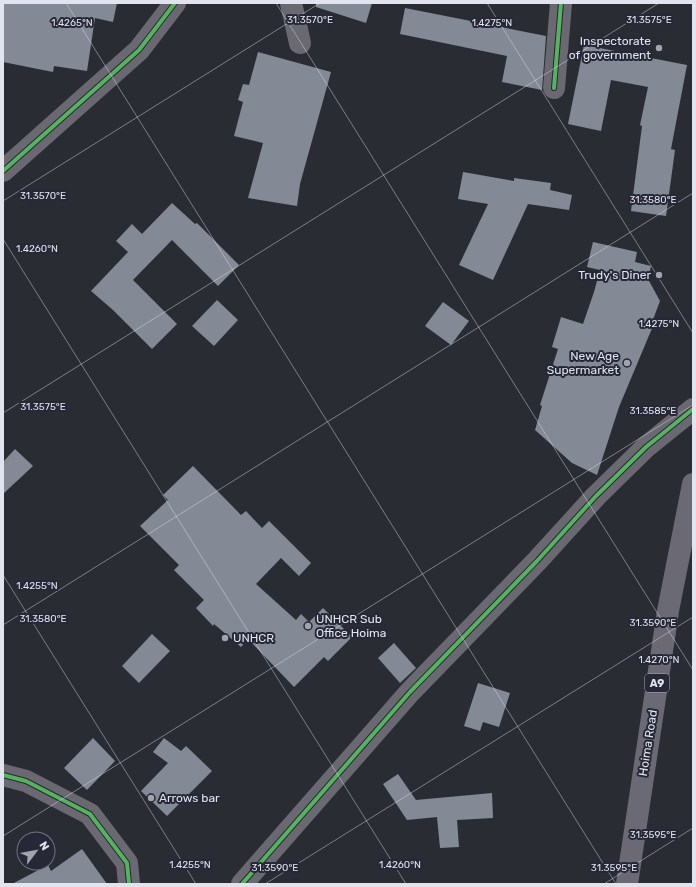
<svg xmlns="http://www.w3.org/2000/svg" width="696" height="887" font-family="Rubik,sans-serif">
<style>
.building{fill:#838a95}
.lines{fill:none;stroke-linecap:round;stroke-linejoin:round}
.minor{stroke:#6a6870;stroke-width:22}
.primary{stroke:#6b6974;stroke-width:22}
.cycleway-casing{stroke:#262838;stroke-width:6}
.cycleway{stroke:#56b35d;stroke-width:4}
.ticks{fill:none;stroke:#e1e3ee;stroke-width:1;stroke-opacity:0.45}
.poi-dot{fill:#a1a3ad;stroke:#262838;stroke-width:1.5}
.labels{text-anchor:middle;stroke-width:4;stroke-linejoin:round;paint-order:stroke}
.shield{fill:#262838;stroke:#a9abb7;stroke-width:1}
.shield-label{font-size:11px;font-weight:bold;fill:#e1e3ee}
.poi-label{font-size:12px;fill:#e1e3ee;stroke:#262838;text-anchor:end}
.street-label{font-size:12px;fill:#e1e3ee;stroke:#262838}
.ticks-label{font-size:10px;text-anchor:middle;fill:#e1e3ee;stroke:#262838;stroke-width:4;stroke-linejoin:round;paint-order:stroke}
</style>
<rect width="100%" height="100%" fill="#2a2c34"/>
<!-- building -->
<path class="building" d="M 3,3 L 117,3 L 113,22 L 95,18 L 87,71 L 54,66 L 53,72 L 3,62 Z
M 316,3 L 372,3 L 366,23 L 316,7 Z
M 405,8 L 546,36 L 542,90 L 502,82 L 507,56 L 400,34 Z
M 584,45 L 687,65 L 671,149 L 675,150 L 666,216 L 631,211 L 642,126 L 640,125 L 648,87 L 611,80 L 601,131 L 568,124 Z
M 258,52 L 331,72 L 300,184 L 297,206 L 248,198 L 263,143 L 234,136 L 243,102 L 238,100 L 243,84 L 249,85 Z
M 463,172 L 514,181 L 514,178 L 551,183 L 550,190 L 572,195 L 569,210 L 528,204 L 493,280 L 459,265 L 488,204 L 458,199 Z
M 172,203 L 195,224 L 197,223 L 239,265 L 218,286 L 172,240 L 133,280 L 177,324 L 152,349 L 113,310 L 91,291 L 128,252 L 116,241 L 132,224 L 142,234 Z
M 593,242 L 637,252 L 635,262 L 651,266 L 648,279 L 660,301 L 651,325 L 653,326 L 619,407 L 597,475 L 572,463 L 535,430 L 542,406 L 540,405 L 558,349 L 552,347 L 561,317 L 583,324 L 594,292 L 600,270 L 587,267 Z
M 217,300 L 238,320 L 214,346 L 192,326 Z
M 443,302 L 469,321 L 451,345 L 425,326 Z
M 15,449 L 33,466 L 3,494 L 3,462 Z
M 193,466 L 241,515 L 246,511 L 262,528 L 269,521 L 311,563 L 299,576 L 281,558 L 256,584 L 296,620 L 301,614 L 309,622 L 323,608 L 352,637 L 328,661 L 324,657 L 294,687 L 248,639 L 241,647 L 214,624 L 213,626 L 196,608 L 204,600 L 174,570 L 179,565 L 140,526 L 168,500 L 163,495 Z
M 152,634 L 170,651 L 139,683 L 122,666 Z
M 394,643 L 416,668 L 400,683 L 378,658 Z
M 478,683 L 510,693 L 499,727 L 483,722 L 480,731 L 464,726 Z
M 93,738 L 115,761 L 87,790 L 64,768 Z
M 164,738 L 181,751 L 186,746 L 212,771 L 167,816 L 141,791 L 168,763 L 153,752 Z
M 398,774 L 416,800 L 492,793 L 493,818 L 457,820 L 459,847 L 440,848 L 437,817 L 407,820 L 383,784 Z
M 82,849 L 107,884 L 12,884 L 48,865 L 51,871 Z"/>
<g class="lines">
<!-- minor -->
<path class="minor" d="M 291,3 L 300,43
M 554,88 L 561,3
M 3,171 L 139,50 L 175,3
M 3,775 L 26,781 L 90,814 L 127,863 L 129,884
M 242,884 L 410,692 L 537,561 L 596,496 L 646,447 L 693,409"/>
<!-- primary -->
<path class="primary" d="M 627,884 L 668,611 L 693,484"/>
<defs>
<path id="cycleway" d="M 554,88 L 561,3
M 3,171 L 139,50 L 175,3
M 3,775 L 26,781 L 90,814 L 127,863 L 129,884
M 242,884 L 410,692 L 537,561 L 596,496 L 646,447 L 693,409"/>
</defs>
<!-- cycleway casing -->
<use href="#cycleway" class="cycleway-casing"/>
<!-- cycleway -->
<use href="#cycleway" class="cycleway"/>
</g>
<!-- ticks -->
<path class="ticks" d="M 66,3 L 616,884M 276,3 L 693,670M 487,3 L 693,333M 3,201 L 320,3M 3,239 L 406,884M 3,413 L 659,3M 3,575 L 196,884M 3,625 L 693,193M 3,836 L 693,405M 265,884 L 693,617M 604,884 L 693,828"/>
<!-- markers -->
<g class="poi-dot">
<circle cx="659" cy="48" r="4"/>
<circle cx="659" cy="275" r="4"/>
<circle cx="627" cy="363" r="4"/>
<circle cx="308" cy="626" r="4"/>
<circle cx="225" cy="638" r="4"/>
<circle cx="151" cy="798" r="4"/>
</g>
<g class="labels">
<!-- shield labels -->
<rect class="shield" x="645" y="674" width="24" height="18" rx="3"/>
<g class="shield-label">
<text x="657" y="687">A9</text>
</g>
<!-- poi labels -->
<g class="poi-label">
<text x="651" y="45">Inspectorate<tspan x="651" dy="14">of government</tspan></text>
<text x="651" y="279">Trudy's Diner</text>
<text x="619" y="360">New Age<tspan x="619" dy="14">Supermarket</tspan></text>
<text x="316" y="623" text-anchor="start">UNHCR Sub<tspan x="316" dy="14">Office Hoima</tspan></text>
<text x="233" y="642" text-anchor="start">UNHCR</text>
<text x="159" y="802" text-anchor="start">Arrows bar</text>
</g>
<!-- street labels -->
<g class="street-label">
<text transform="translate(648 743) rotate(-81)" y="4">Hoima Road</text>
</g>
</g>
<g class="ticks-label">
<text x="649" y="23">31.3575°E</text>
<text x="310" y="23">31.3570°E</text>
<text x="72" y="26">1.4265°N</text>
<text x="492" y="26">1.4275°N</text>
<text x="43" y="199">31.3570°E</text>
<text x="653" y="203">31.3580°E</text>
<text x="37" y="252">1.4260°N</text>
<text x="659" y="327">1.4275°N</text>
<text x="43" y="410">31.3575°E</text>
<text x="653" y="414">31.3585°E</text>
<text x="37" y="589">1.4255°N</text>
<text x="43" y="622">31.3580°E</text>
<text x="653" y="626">31.3590°E</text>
<text x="659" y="663">1.4270°N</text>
<text x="653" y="838">31.3595°E</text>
<text x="190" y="868">1.4255°N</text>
<text x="400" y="868">1.4260°N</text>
<text x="275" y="871">31.3590°E</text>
<text x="614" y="871">31.3595°E</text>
</g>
<!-- border -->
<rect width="696" height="887" fill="none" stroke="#e1e3ee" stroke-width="8"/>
<!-- north arrow -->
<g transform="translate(36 851) rotate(58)"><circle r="19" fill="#262838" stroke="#717381"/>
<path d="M0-3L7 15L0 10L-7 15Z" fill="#a1a3ad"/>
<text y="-6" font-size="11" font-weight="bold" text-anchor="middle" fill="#e1e3ee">N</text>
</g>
</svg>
